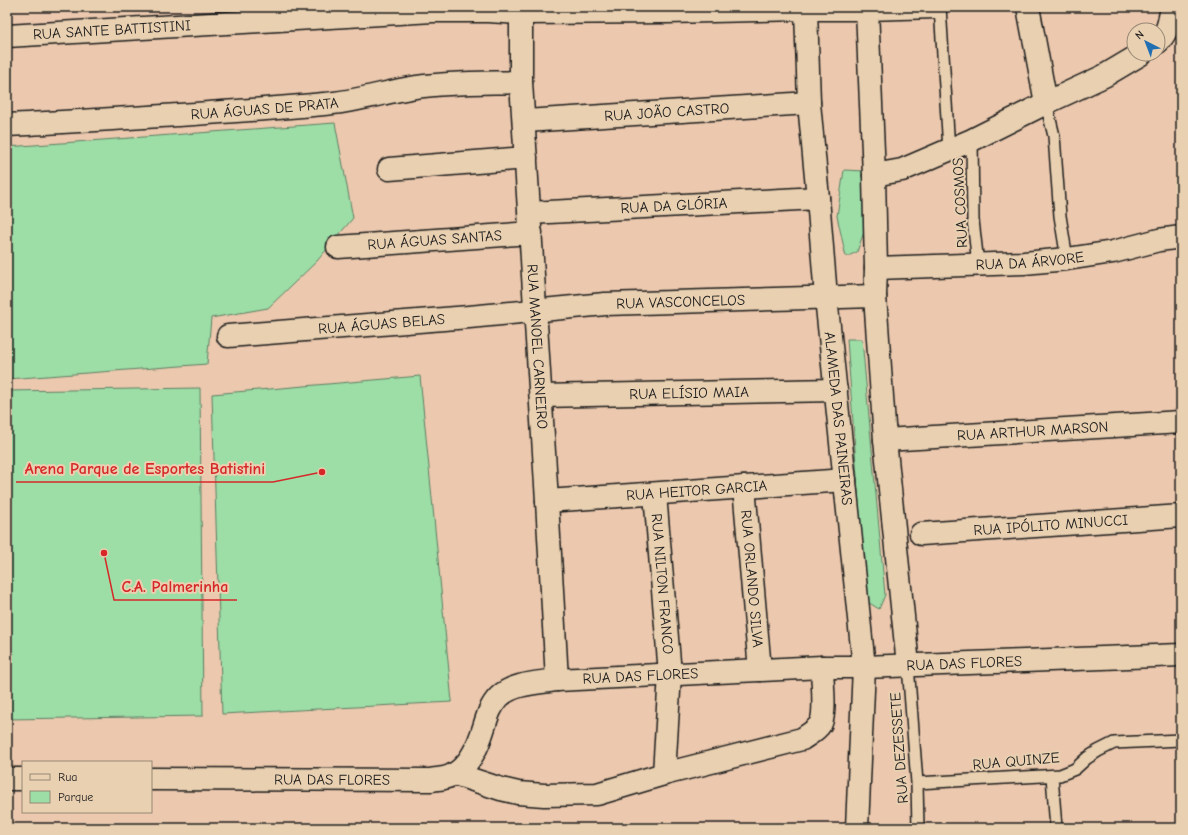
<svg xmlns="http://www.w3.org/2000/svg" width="1188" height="835" font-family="'Comic Neue',sans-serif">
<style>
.green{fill:#9ddea7;stroke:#5c7d62}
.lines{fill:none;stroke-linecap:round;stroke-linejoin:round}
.service-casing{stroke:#1c1c1c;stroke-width:14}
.minor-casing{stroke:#1c1c1c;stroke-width:25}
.service{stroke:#e9d0b1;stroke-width:11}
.minor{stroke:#e9d0b1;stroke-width:22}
.labels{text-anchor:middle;stroke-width:4;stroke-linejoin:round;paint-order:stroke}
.street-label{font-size:15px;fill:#1c1c1c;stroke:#e9d0b1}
.leader{fill:none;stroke:#d62828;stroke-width:1.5}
.callout-dot{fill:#d62828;stroke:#e9d0b1;stroke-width:1.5}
.callout-label{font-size:16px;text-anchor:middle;font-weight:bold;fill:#d62828;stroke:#e9d0b1;stroke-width:4;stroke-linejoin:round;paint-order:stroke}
</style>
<rect width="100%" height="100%" fill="#ecc9ae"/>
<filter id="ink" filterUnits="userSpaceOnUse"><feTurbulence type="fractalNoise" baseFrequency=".025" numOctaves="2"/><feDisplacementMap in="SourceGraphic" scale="8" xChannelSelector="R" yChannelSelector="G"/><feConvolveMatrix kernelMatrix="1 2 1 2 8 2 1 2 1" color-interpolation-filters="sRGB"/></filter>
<g filter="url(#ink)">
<!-- green -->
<path class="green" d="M 335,123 L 353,218 L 317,261 L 268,308 L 211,318 L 207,364 L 7,379 L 7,147 Z
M 844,170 L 864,171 L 866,226 L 857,252 L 846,257 L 837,216 Z
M 847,339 L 862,339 L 885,595 L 879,609 L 866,601 Z
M 420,376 L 452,702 L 222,714 L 212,394 Z
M 200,388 L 203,716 L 7,719 L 7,391 Z"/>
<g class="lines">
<defs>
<path id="service" d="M 940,7 L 949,150
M 1046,103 L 1054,136 L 1060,216 L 1067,259
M 972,140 L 973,220 L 978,264
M 908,665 L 917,783 L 918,828
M 1052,776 L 1056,828
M 917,783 L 1060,775 L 1075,769 L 1087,758 L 1098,751 L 1114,743 L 1181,740"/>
<g id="minor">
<path d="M 1028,7 L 1046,103"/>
<path id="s1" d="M 806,9 L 809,103 L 818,198 L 826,297 L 864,667 L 857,828"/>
<path d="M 867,9 L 874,175 L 876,268 L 875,296 L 885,440 L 908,665"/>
<path id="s2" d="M 521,13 L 521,82 L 547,501 L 557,680"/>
<path id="s3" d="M 7,36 L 433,11 L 488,11 L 521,13 L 668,12 L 806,9 L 867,9 L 936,7"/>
<path d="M 1158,42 C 1169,31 1169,21 1172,7"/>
<path id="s4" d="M 525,121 L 809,103"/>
<path id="s5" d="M 7,125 C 113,119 218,114 324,104 C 355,102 385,92 416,87 C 451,82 486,83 521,82"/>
<path d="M 389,169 L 526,158"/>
<path d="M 874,175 L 902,170 L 972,140 L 1046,103 L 1104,76 L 1141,54"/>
<path id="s6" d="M 530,213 L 818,198"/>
<path id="s7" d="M 338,247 L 531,233"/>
<path id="s8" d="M 876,268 L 1024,263 L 1067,259 L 1113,252 L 1159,240 L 1181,237"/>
<path id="s9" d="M 228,336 L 469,317 L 605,304 L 875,296"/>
<path id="s10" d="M 541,396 L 836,390"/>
<path id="s11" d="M 885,440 L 1181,422"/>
<path id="s12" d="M 744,487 L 760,670"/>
<path id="s13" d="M 655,494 L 670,674 L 664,774"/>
<path id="s14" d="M 547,501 L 845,480"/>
<path id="s15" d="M 921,534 L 1181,516"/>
<path d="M 455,774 L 501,789 L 518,793 L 544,795 L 597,794 L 664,774 L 802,739 C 808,735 817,730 821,723 C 826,710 822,681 822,667"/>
<path d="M 7,779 L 23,779"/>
<path id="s16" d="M 151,779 L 431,780 C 435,779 440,779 444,778 C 463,774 475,754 481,736 C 486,723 488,708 499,697 C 513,683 538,683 557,680 L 822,667 L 864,667 L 1181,655"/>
</g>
</defs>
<!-- service casing -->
<use href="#service" class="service-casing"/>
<!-- minor casing -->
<use href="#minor" class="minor-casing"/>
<!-- service -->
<use href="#service" class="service"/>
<!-- minor -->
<use href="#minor" class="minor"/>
</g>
</g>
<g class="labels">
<!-- street labels -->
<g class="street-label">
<text dy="5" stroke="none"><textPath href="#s3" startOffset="105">RUA SANTE BATTISTINI</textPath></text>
<text dy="5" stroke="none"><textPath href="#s5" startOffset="258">RUA ÁGUAS DE PRATA</textPath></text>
<text dy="5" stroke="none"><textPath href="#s4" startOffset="142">RUA JOÃO CASTRO</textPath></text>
<text transform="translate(960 203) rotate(-93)" y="5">RUA COSMOS</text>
<text dy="5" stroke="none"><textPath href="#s6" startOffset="144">RUA DA GLÓRIA</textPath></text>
<text dy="5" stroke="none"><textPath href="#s7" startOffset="97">RUA ÁGUAS SANTAS</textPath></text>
<text dy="5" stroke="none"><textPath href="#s8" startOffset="154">RUA DA ÁRVORE</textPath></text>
<text dy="5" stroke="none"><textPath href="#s9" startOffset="454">RUA VASCONCELOS</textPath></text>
<text dy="5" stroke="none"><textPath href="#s9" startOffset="154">RUA ÁGUAS BELAS</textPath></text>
<text dy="5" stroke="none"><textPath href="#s2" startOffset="334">RUA MANOEL CARNEIRO</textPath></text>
<text dy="5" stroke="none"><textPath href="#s10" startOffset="148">RUA ELÍSIO MAIA</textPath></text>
<text dy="5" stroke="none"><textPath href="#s1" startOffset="411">ALAMEDA DAS PAINEIRAS</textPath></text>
<text dy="5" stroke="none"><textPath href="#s11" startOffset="148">RUA ARTHUR MARSON</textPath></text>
<text dy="5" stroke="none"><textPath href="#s14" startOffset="150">RUA HEITOR GARCIA</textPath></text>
<text dy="5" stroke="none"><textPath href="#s15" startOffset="130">RUA IPÓLITO MINUCCI</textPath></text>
<text dy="5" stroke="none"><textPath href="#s12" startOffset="92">RUA ORLANDO SILVA</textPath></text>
<text dy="5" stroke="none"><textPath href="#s13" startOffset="90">RUA NILTON FRANCO</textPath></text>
<text dy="5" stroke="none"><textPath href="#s16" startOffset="864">RUA DAS FLORES</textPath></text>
<text dy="5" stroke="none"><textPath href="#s16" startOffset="540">RUA DAS FLORES</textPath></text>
<text transform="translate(899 748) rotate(-94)" y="5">RUA DEZESSETE</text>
<text transform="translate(1016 761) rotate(-5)" y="5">RUA QUINZE</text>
<text dy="5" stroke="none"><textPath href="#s16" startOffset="181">RUA DAS FLORES</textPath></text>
</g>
</g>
<!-- callouts -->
<path class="leader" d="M322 472L273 482H16M104 553L114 600H237"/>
<g class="callout-dot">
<circle cx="322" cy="472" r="4"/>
<circle cx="104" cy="553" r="4"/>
</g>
<g class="callout-label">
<text x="145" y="474">Arena Parque de Esportes Batistini</text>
<text x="175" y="592">C.A. Palmerinha</text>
</g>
<!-- margin -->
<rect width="1188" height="835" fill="none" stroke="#e9d0b1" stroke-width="24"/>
<rect x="12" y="12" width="1164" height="811" fill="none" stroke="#1c1c1c" stroke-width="1.5" filter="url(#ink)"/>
<!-- legend -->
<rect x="22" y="761" width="130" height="52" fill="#e9d0b1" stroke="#978875"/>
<rect x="30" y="774" width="20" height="6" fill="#e9d0b1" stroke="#978875"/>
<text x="58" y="781" font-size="12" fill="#1c1c1c">Rua</text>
<rect x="30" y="791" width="20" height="12" fill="#9ddea7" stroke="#978875"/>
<text x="58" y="801" font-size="12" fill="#1c1c1c">Parque</text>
<!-- north arrow -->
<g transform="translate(1146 42) rotate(318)"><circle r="19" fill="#e9d0b1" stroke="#978875"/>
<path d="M0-3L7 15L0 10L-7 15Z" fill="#1f6fb2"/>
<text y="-6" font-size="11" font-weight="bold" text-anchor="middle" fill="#1c1c1c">N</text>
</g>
</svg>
